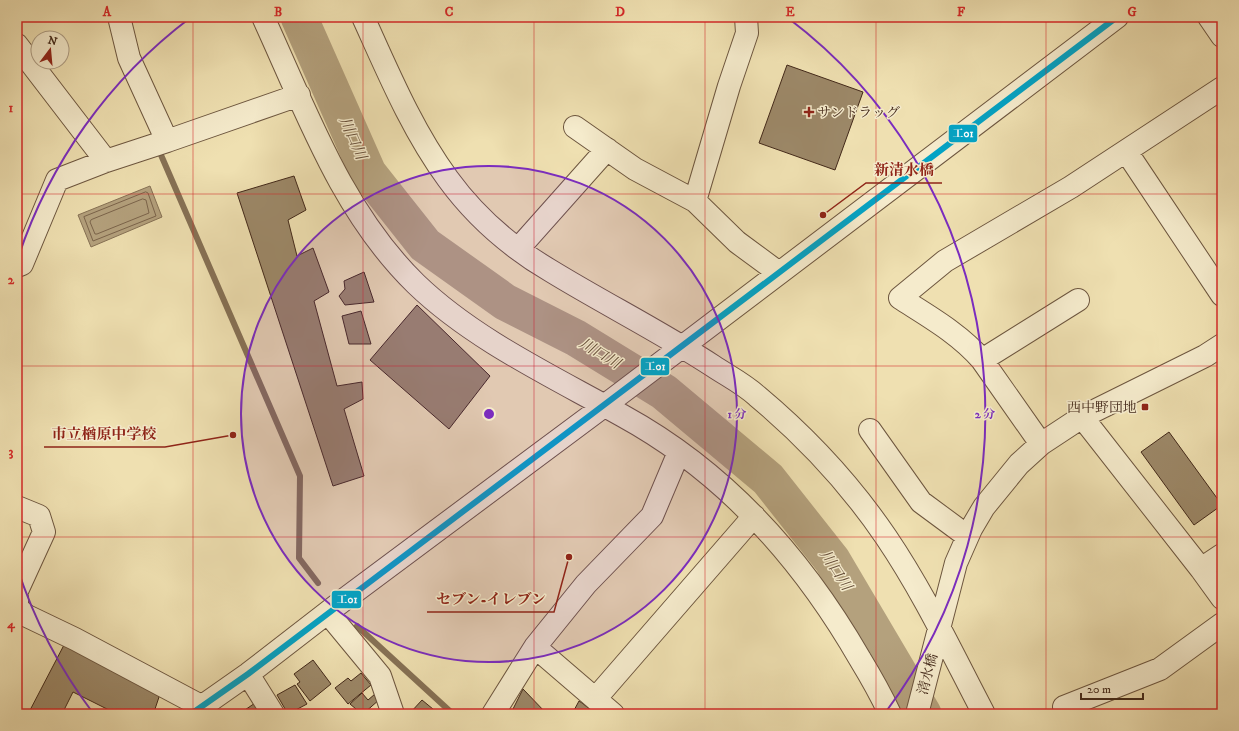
<svg xmlns="http://www.w3.org/2000/svg" width="1239" height="731" font-family="'IM FELL DW Pica','Noto Serif JP',serif">
<style>
.water{fill:#b4a17d;stroke:#867155}
.lines{fill:none;stroke-linecap:round;stroke-linejoin:round}
.shore{stroke:#7b644b;stroke-width:1}
.stream{stroke:#867155;stroke-width:6}
.river{stroke:#b4a17d;stroke-width:37}
.building{fill:#9c8868;stroke:#422819}
.minor-casing{stroke:#6d563f;stroke-width:24}
.minor{stroke:#f5ebcc;stroke-width:22}
.bus-1-casing{stroke:#f5ebcc;stroke-width:9}
.bus-1{stroke:#03a3c5;stroke-width:6}
.grid{fill:none;stroke:#d62828;stroke-width:1;stroke-opacity:0.55}
.ring{fill:none;stroke:#7b2cbf;stroke-width:2}
.poi-dot{fill:#8f2418;stroke:#f5ebcc;stroke-width:1.5}
.labels{text-anchor:middle;stroke-width:3;stroke-linejoin:round;paint-order:stroke}
.poi-label{font-size:14px;fill:#422819;stroke:#f5ebcc;text-anchor:start}
.street-label{font-size:14px;fill:#422819;stroke:#f5ebcc}
.water-label{font-size:15px;font-style:italic;fill:#644c37;stroke:#f5ebcc}
.centre{fill:#7b2cbf;stroke:#f5ebcc;stroke-width:2}
.ring-label{font-size:12px;text-anchor:middle;font-weight:bold;fill:#7b2cbf;stroke:#f5ebcc;stroke-width:3;stroke-linejoin:round;paint-order:stroke}
.leader{fill:none;stroke:#8f2418;stroke-width:1.5}
.callout-dot{fill:#8f2418;stroke:#f5ebcc;stroke-width:1.5}
.callout-label{font-size:15px;text-anchor:middle;font-weight:bold;fill:#8f2418;stroke:#f5ebcc;stroke-width:3;stroke-linejoin:round;paint-order:stroke}
.line-badge{stroke:#f5ebcc;stroke-width:1.5}
.badge-label{font-size:11px;text-anchor:middle;font-weight:bold;fill:#fff}
.neatline{fill:none;stroke:#d62828;stroke-width:1.5}
.grid-label{font-size:13px;text-anchor:middle;font-weight:bold;fill:#d62828}
</style>
<rect width="100%" height="100%" fill="#efe0b1"/>
<filter id="stains"><feTurbulence type="fractalNoise" baseFrequency=".005" numOctaves="4"/><feColorMatrix values="0 0 0 0 .2 0 0 0 0 .09 0 0 0 0 .02 0 0 0 .5 -.17"/></filter>
<radialGradient id="worn" r=".72"><stop offset=".6" stop-color="#630" stop-opacity="0"/><stop offset="1" stop-color="#630" stop-opacity=".3"/></radialGradient>
<!-- water -->
<path class="water" d="M 150,186 L 162,217 L 91,247 L 78,215 Z"/>
<g class="lines">
<!-- shore -->
<path class="shore" d="M 146,192 L 148,193 L 156,216 L 93,241 L 84,217 Z
M 143,199 L 146,200 L 149,213 L 97,234 L 95,234 L 90,222 L 91,220 Z"/>
<!-- stream -->
<path class="stream" d="M 161,155 L 300,476 L 299,558 L 318,583
M 357,626 L 453,714"/>
<!-- river -->
<path class="river" d="M 299,17 L 368,173 L 425,245 L 505,302 L 576,338 L 664,392 L 768,479 L 832,560 L 923,714"/>
</g>
<!-- building -->
<path class="building" d="M 787,65 L 863,92 L 835,170 L 759,143 Z
M 294,176 L 306,210 L 288,220 L 297,256 L 313,248 L 329,292 L 314,301 L 337,386 L 362,382 L 363,399 L 344,409 L 364,476 L 333,486 L 237,193 Z
M 364,272 L 374,302 L 345,305 L 339,296 L 345,289 L 344,281 Z
M 417,305 L 490,376 L 449,429 L 370,360 Z
M 361,311 L 371,344 L 349,344 L 342,316 Z
M 1169,432 L 1222,505 L 1194,525 L 1141,452 Z
M 64,645 L 160,694 L 154,712 L 149,714 L 117,714 L 73,692 L 62,714 L 28,714 Z
M 313,660 L 331,684 L 310,701 L 297,684 L 300,682 L 294,674 Z
M 361,673 L 371,685 L 348,704 L 335,688 L 348,678 L 351,681 Z
M 295,685 L 307,704 L 288,714 L 277,695 Z
M 523,689 L 547,714 L 513,714 L 514,712 L 512,711 Z
M 362,693 L 368,700 L 375,694 L 380,699 L 363,714 L 351,714 L 356,709 L 350,704 Z
M 422,700 L 439,714 L 410,713 Z
M 258,701 L 265,711 L 260,714 L 239,714 Z
M 579,701 L 582,703 L 596,714 L 572,714 Z"/>
<g class="lines">
<defs>
<path id="minor" d="M 263,17 C 306,110 341,211 416,284 C 474,340 554,377 623,416 C 725,472 803,560 860,659 C 871,677 881,695 890,714
M 363,17 C 388,72 412,130 448,179 C 475,216 512,248 551,271 C 605,304 661,332 713,366 C 728,376 744,384 757,396 C 806,437 850,484 886,537 C 924,593 953,655 984,714
M 746,17 L 747,33 L 729,86 L 695,201 L 737,242 L 779,273
M 1209,17 L 1222,36
M 17,45 L 106,161
M 575,127 L 635,169 L 695,201
M 167,141 L 299,95
M 1126,151 L 1222,295
M 518,249 L 607,149
M 17,266 L 22,264 L 57,180 L 106,161 L 167,141 L 129,58 L 119,17
M 982,360 C 960,334 928,316 900,298 L 945,261 L 1071,187 L 1222,88
M 1082,417 L 1201,569 L 1222,555
M 870,430 L 921,502 L 967,536
M 1041,444 L 982,360 L 1078,300
M 17,507 L 39,516 L 44,532 L 17,591
M 1201,569 L 1222,598
M 17,598 L 17,608 L 27,616 L 75,639 L 201,706
M 328,613 L 380,676 L 393,714
M 535,647 L 613,714
M 248,674 L 273,714
M 596,698 L 754,516
M 191,714 L 248,674 L 345,599 L 604,406 L 1117,17
M 493,714 L 535,647 L 586,584 L 652,516 L 679,452
M 917,714 L 956,563 L 971,529 L 984,507 L 1019,464 L 1041,444 L 1082,417 L 1205,356 L 1222,345
M 1068,714 L 1064,707 L 1160,669 L 1222,624"/>
</defs>
<!-- minor casing -->
<use href="#minor" class="minor-casing"/>
<!-- minor -->
<use href="#minor" class="minor"/>
<defs>
<path id="bus-1" d="M 191,714 L 248,674 L 1117,17"/>
</defs>
<!-- bus-1 casing -->
<use href="#bus-1" class="bus-1-casing"/>
<!-- bus-1 -->
<use href="#bus-1" class="bus-1"/>
</g>
<!-- grid -->
<path class="grid" d="M 193,17 L 193,714M 363,17 L 363,714M 534,17 L 534,714M 705,17 L 705,714M 876,17 L 876,714M 1046,17 L 1046,714M 17,194 L 1222,194M 17,366 L 1222,366M 17,537 L 1222,537"/>
<!-- distance rings -->
<circle cx="489" cy="414" r="248" fill="#7b2cbf" fill-opacity=".12"/>
<g class="ring">
<circle cx="489" cy="414" r="248"/>
<path d="M93 713A496 496 0 0 1 17 567M17 261A496 496 0 0 1 190 18M788 18A496 496 0 0 1 885 713"/>
</g>
<!-- markers -->
<g class="poi-dot">
<path d="M807 106h4v4h4v4h-4v4h-4v-4h-4v-4h4z"/>
<rect x="1141" y="403" width="8" height="8" rx="2"/>
</g>
<g class="labels">
<!-- poi labels -->
<g class="poi-label">
<text x="817" y="117">サンドラッグ</text>
<text x="1137" y="412" text-anchor="end">西中野団地</text>
</g>
<!-- street labels -->
<g class="street-label">
<text transform="translate(927 674) rotate(-75)" y="5">清水橋</text>
</g>
<!-- water labels -->
<g class="water-label">
<text transform="translate(353 138) rotate(66)" y="5">川口川</text>
<text transform="translate(600 353) rotate(31)" y="5">川口川</text>
<text transform="translate(836 570) rotate(57)" y="5">川口川</text>
</g>
</g>
<circle cx="489" cy="414" r="6" class="centre"/>
<g class="ring-label">
<text x="737" y="418">1 分</text>
<text x="985" y="418">2 分</text>
</g>
<!-- callouts -->
<path class="leader" d="M823 215L866 183H942M233 435L165 447H44M569 557L554 612H427"/>
<g class="callout-dot">
<circle cx="823" cy="215" r="4"/>
<circle cx="233" cy="435" r="4"/>
<circle cx="569" cy="557" r="4"/>
</g>
<g class="callout-label">
<text x="904" y="175">新清水橋</text>
<text x="104" y="439">市立楢原中学校</text>
<text x="491" y="604">セブン-イレブン</text>
</g>
<g class="line-badge">
<rect x="948" y="124" width="30" height="19" rx="4" fill="#03a3c5"/>
<rect x="640" y="357" width="30" height="19" rx="4" fill="#03a3c5"/>
<rect x="331" y="590" width="31" height="19" rx="4" fill="#03a3c5"/>
</g>
<g class="badge-label">
<text x="963" y="137">工01</text>
<text x="655" y="370">工01</text>
<text x="347" y="603">工01</text>
</g>
<!-- margin -->
<rect width="1239" height="731" fill="none" stroke="#efe0b1" stroke-width="44"/>
<!-- north arrow -->
<g transform="translate(50 50) rotate(16)"><circle r="19" fill="#f5ebcc" stroke="#ad9d84"/>
<path d="M0-3L7 15L0 10L-7 15Z" fill="#8f2418"/>
<text y="-6" font-size="11" font-weight="bold" text-anchor="middle" fill="#422819">N</text>
</g>
<!-- scale -->
<path d="M1081 693v6h62v-6" fill="none" stroke="#422819" stroke-width="2"/>
<text x="1087" y="693" font-size="12" fill="#422819" stroke="#f5ebcc" stroke-width="3" paint-order="stroke">20 m</text>
<rect x="22" y="22" width="1195" height="687" class="neatline"/>
<g class="grid-label">
<text x="107" y="16">A</text>
<text x="278" y="16">B</text>
<text x="449" y="16">C</text>
<text x="620" y="16">D</text>
<text x="790" y="16">E</text>
<text x="961" y="16">F</text>
<text x="1132" y="16">G</text>
<text x="11" y="112">1</text>
<text x="11" y="284">2</text>
<text x="11" y="456">3</text>
<text x="11" y="628">4</text>
</g>
<rect width="100%" height="100%" filter="url(#stains)"/>
<rect width="100%" height="100%" fill="url(#worn)"/>
</svg>
